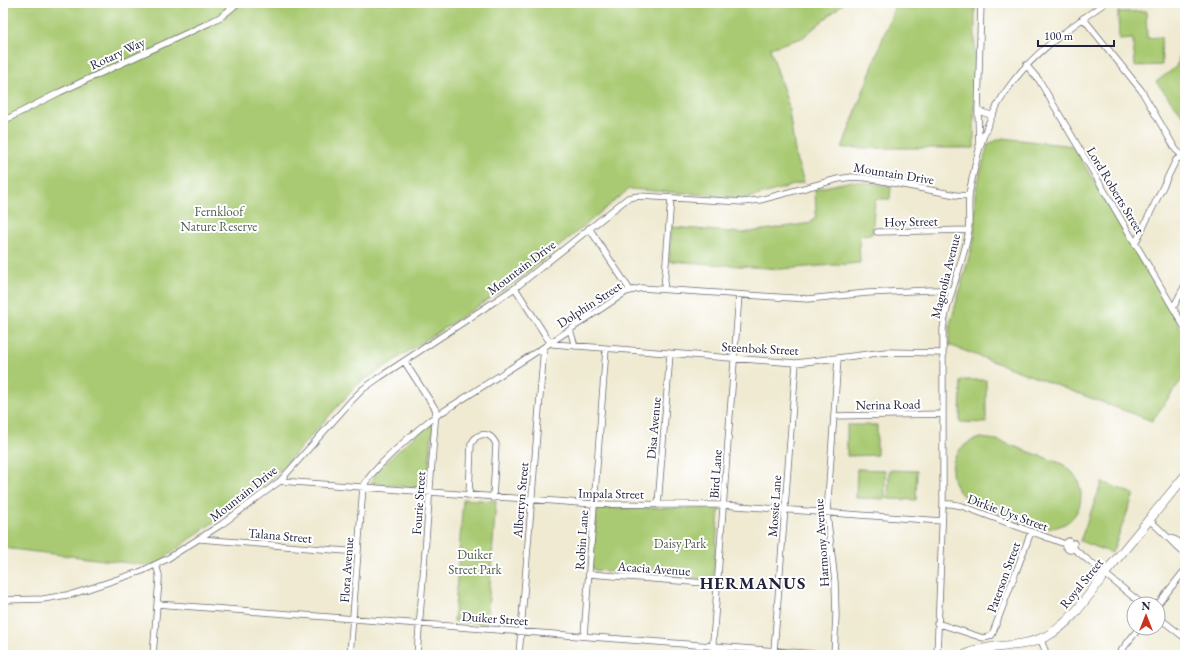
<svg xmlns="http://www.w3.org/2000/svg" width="1188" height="658" font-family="'EB Garamond',serif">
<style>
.green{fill:#a9ca72;stroke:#667656}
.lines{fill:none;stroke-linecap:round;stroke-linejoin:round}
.minor-casing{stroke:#6a6870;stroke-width:7}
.primary-casing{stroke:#6a6870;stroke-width:10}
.minor{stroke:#fff;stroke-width:5.5}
.primary{stroke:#fff;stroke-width:9}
.labels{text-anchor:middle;stroke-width:4;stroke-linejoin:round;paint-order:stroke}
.street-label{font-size:13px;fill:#22223b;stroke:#fff}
.park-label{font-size:13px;fill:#515d4e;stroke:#fff}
.district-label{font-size:17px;font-weight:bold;letter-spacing:1px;fill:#22223b;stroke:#fff}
</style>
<rect width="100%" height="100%" fill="#fff"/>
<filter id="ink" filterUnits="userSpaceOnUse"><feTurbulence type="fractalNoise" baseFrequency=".025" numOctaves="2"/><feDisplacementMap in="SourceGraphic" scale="8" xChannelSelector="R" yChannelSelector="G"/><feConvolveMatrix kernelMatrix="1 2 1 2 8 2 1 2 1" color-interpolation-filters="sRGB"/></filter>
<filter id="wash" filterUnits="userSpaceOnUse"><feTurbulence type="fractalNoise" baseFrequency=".012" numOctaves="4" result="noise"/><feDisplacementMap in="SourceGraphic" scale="16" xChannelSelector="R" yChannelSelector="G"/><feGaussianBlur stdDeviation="0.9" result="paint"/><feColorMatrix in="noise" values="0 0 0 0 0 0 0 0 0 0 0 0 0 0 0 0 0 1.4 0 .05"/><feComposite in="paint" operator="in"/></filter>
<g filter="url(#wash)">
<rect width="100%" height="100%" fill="#efead1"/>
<!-- green -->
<path class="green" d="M 3,3 L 844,3 L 802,38 L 770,48 L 788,104 L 796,158 L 804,182 L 749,198 L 629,189 L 517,281 L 358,384 L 273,478 L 154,566 L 3,548 Z
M 896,3 L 975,3 L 974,148 L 842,148 Z
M 1146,11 L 1147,38 L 1161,37 L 1162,65 L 1135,66 L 1133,39 L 1119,40 L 1118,12 Z
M 1185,42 L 1185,118 L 1156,82 C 1162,77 1171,72 1176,66 C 1182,58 1176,48 1185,42 Z
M 1003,138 L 1073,146 L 1185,335 L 1185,375 L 1152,421 L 949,345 L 950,325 L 974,239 L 975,193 L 988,144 Z
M 852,181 L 891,186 L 890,199 L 878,199 L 875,201 L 872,234 L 859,235 L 860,263 L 781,269 L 669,261 L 672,227 L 743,233 L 811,223 L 816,215 L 815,189 Z
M 961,380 L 986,380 L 986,423 L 960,422 Z
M 430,424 L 433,426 L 427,486 L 423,489 L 371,483 L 372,478 C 389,458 409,440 430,424 Z
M 847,425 L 877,425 L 877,455 L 847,456 Z
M 981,438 L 997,440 L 1060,463 C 1091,478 1087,523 1052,528 C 1036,530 991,509 973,503 C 942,487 946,445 981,438 Z
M 857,469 L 885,470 L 885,499 L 856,498 Z
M 889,470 L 917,471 L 916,500 L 888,499 Z
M 1102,482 L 1134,494 L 1112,553 L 1080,541 Z
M 463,499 L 496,501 L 487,624 L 454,621 Z
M 598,508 L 717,508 L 719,510 L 713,578 L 711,580 L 594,570 L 592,566 L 597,510 Z"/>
</g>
<g filter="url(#ink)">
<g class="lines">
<defs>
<path id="minor" d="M 1083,18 L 1141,90 L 1176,150 L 1185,158
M 1026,65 L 1039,80 L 1185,328
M 978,111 L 991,115
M 3,121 L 60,92 L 209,23 L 222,16 L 238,3
M 979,147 L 978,111 L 981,3
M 589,228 L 630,290
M 877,232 L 969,230
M 1135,244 L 1176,160 L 1185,154
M 515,288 L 547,338 L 553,344 L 796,363 L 886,352 L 943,353
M 664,289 L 671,198
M 1173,308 L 1185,285
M 570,330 L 575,346
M 404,361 L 436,410 L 417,655
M 834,416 L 943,414
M 280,481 L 594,504 L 723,505 L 942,521
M 469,496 L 471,444 L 476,437 C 485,432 492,435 496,444 L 493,498
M 943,504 L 952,504 L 962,506 L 1065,544
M 658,505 L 670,354
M 1149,520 C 1162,530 1172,543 1185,554
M 1168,537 L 1176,540 L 1185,547
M 200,539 L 358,552
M 1069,541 L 1070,545 L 1074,543 L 1074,546 L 1071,550 L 1069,550 L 1065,546 L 1067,542 Z
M 1073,548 L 1142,604
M 589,574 L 718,584
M 3,600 L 43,599 L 73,594 L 142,571 L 167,559 L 222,524 L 280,481 L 351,401 L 363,389 L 380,377 L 515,288 L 628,198 L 639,196 L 743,202 L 760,200 L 838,179 L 852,177 L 867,178 L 956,195 L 969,196
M 157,604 L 830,655
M 1158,604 L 1185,570
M 1158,617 L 1185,638
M 937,623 L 983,638 L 988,637 L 992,635 L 1031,532
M 584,636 L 606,349
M 1042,643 L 1047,655
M 774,651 L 796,363
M 153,655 L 159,580 L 159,575 L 156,565
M 350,655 L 363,487 C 367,478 374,472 380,465 C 396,449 412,434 430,420 L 544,347 L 626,292 L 641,288 L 808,299 L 867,293 L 931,290 L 952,290
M 519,655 L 544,347
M 712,655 L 739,295
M 834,655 L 836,615 L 835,582 L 827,513 L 838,358
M 937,655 L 943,504 L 943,329 C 947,297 962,267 968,235 C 970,222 968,209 969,196 C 970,186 973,176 975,166 C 993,83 1039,49 1105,3
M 988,655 L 991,652
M 1118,655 L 1139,628"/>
<path id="primary" d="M 965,655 C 993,642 1020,650 1047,636 C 1073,622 1089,594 1106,572 C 1132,540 1159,508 1185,476"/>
</defs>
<!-- minor casing -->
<use href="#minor" class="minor-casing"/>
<!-- primary casing -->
<use href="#primary" class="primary-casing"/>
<!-- minor -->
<use href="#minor" class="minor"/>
<!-- primary -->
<use href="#primary" class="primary"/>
</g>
</g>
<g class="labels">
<!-- street labels -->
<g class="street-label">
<text transform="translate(117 53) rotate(-25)" y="5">Rotary Way</text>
<text transform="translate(894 173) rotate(9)" y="5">Mountain Drive</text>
<text transform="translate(1116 190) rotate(59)" y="5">Lord Roberts Street</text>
<text transform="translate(911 221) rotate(-1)" y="5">Hoy Street</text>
<text transform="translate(521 267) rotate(-37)" y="5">Mountain Drive</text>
<text transform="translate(945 276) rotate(-76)" y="5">Magnolia Avenue</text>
<text transform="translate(589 304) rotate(-33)" y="5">Dolphin Street</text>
<text transform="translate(760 348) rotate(3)" y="5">Steenbok Street</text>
<text transform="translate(888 404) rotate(-1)" y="5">Nerina Road</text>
<text transform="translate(653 428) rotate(-85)" y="5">Disa Avenue</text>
<text transform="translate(715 474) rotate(-86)" y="5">Bird Lane</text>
<text transform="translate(243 493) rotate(-38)" y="5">Mountain Drive</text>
<text transform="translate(611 493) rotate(1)" y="5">Impala Street</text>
<text transform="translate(520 500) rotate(-85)" y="5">Albertyn Street</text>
<text transform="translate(418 503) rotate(-86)" y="5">Fourie Street</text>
<text transform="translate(774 506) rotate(-86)" y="5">Mossie Lane</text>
<text transform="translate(1008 512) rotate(20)" y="5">Dirkie Uys Street</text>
<text transform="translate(280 535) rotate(5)" y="5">Talana Street</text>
<text transform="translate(581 540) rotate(-86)" y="5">Robin Lane</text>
<text transform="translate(821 543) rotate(-94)" y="5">Harmony Avenue</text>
<text transform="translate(654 568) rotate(4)" y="5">Acacia Avenue</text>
<text transform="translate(346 570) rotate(-86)" y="5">Flora Avenue</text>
<text transform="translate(1003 577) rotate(-70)" y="5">Paterson Street</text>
<text transform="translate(1081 583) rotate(-51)" y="5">Royal Street</text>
<text transform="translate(495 618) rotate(4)" y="5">Duiker Street</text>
</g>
<!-- park labels -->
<g class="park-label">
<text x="219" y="216">Fernkloof<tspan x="219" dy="15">Nature Reserve</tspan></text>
<text x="680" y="548">Daisy Park</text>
<text x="475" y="559">Duiker<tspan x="475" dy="15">Street Park</tspan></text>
</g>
<!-- district labels -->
<g class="district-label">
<text x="753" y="589">HERMANUS</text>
</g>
</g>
<!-- margin -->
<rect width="1188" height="658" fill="none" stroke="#fff" stroke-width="16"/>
<!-- north arrow -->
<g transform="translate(1146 616)"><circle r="19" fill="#ffffff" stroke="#a7a7b1"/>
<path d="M0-3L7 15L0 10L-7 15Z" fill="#c8321e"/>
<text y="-6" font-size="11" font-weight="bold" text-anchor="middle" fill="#22223b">N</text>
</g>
<!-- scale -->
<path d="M1038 40v6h76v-6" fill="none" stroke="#22223b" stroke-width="2"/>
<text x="1044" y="40" font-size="12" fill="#22223b" stroke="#ffffff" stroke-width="3" paint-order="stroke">100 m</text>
</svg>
